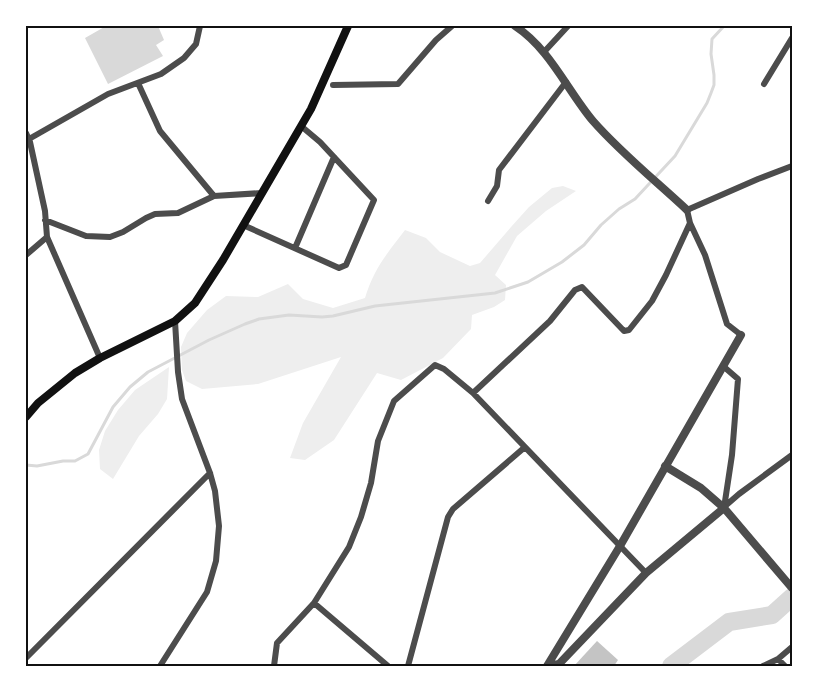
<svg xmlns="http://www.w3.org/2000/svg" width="818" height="692" font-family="'Work Sans',sans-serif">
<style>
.green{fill:#eee}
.water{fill:#d9d9d9}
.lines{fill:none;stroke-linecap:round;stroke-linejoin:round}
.stream{stroke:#d9d9d9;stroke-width:3}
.river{stroke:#d9d9d9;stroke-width:18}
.building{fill:#c4c4c4}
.minor{stroke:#4c4c4c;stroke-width:6}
.tertiary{stroke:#4c4c4c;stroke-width:8}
.secondary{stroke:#111;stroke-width:8}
.neatline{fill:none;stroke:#111;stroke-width:2}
</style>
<rect width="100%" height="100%" fill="#fff"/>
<!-- green -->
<path class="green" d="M 563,186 L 576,191 L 546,211 L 517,236 L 495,275 L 506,285 L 505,300 L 494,307 L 472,315 L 471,329 L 443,358 L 401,380 L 377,373 L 334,440 L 305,460 L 290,458 L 303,423 L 341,357 L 258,384 L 202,389 L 186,381 L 182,370 L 181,347 L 187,333 L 207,310 L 226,296 L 258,297 L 288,284 L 303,299 L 333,308 L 365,298 C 374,268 387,254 405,230 L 426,238 L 440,252 L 470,266 L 480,263 L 511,227 L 529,207 L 552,188 Z
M 169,367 L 167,399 L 158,414 L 139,436 L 113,479 L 100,469 L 99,450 L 105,431 L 118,410 L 135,390 Z"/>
<!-- water -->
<path class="water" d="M 106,26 L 158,26 L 164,40 L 156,45 L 163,56 L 108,84 L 85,38 Z"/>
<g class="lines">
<!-- stream -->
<path class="stream" d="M 26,465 L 37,466 L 63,461 L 75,461 L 88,454 L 113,407 L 130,387 L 148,372 L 209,340 L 245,324 L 259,319 L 289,315 L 322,317 L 333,316 L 375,306 L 495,293 L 528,282 L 562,262 L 584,245 L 601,225 L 619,209 L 635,199 L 675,156 L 707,103 L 711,93 L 714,85 L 714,75 L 711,54 L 712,39 L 724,26"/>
<!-- river -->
<path class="river" d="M 671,666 L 729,622 L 772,615 L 792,597"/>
</g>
<!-- building -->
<path class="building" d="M 597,641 L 618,660 L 614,666 L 574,666 Z"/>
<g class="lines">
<!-- minor -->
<path class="minor" d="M 544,52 L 568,26
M 138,83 L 160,131 L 214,196
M 764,84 L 792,38
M 333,85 L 398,84 L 436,40 L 452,26
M 26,133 L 30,142 L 45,211 L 47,237 L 100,358
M 29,139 L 108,94 L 161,74 L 184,58 L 196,44 L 200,26
M 488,201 L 497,186 L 499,170 L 566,82
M 45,220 L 86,236 L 110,237 L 123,232 L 146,218 L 155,214 L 178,213 L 214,196 L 262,193
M 243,225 L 339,268 L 346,265 L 374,200 L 320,142 L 301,126
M 295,248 L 334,157
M 26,255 L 47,237
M 741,335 L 727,324 L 705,255 L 690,223 L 687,210 L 758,179 L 792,166
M 723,366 L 738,379 L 732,455 L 724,508
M 473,393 L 550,321 L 575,290 L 582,287 L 624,331 L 629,330 L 652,301 L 666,275 L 690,223
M 724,507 L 739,494 L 792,455
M 314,603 L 388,666
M 26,658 L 210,473
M 778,659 L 785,666
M 160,666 L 207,592 L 216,561 L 219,526 L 215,491 L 210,473 L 182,399 L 178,372 L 175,321
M 274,666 L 277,643 L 314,603 L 349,547 L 361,517 L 371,483 L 378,441 L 394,401 L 435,365 L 444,369 L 473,393 L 646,573
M 408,666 L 448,517 L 453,509 L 525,447
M 763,666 L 778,659 L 792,647"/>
<!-- tertiary -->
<path class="tertiary" d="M 515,26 C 550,49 567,90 593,121 C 621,153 656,181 687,210
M 665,466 L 701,488 L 724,508 L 792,588
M 547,666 L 620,546 L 741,335
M 548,666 L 559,664 L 646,573 L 724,508"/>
<!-- secondary -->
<path class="secondary" d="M 26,417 L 38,403 L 75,373 L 100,358 L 175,321 L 195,303 L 223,260 L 311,109 L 348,26"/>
</g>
<!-- border -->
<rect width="818" height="692" fill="none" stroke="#ffffff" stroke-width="54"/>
<rect x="27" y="27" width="764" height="638" class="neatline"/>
</svg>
